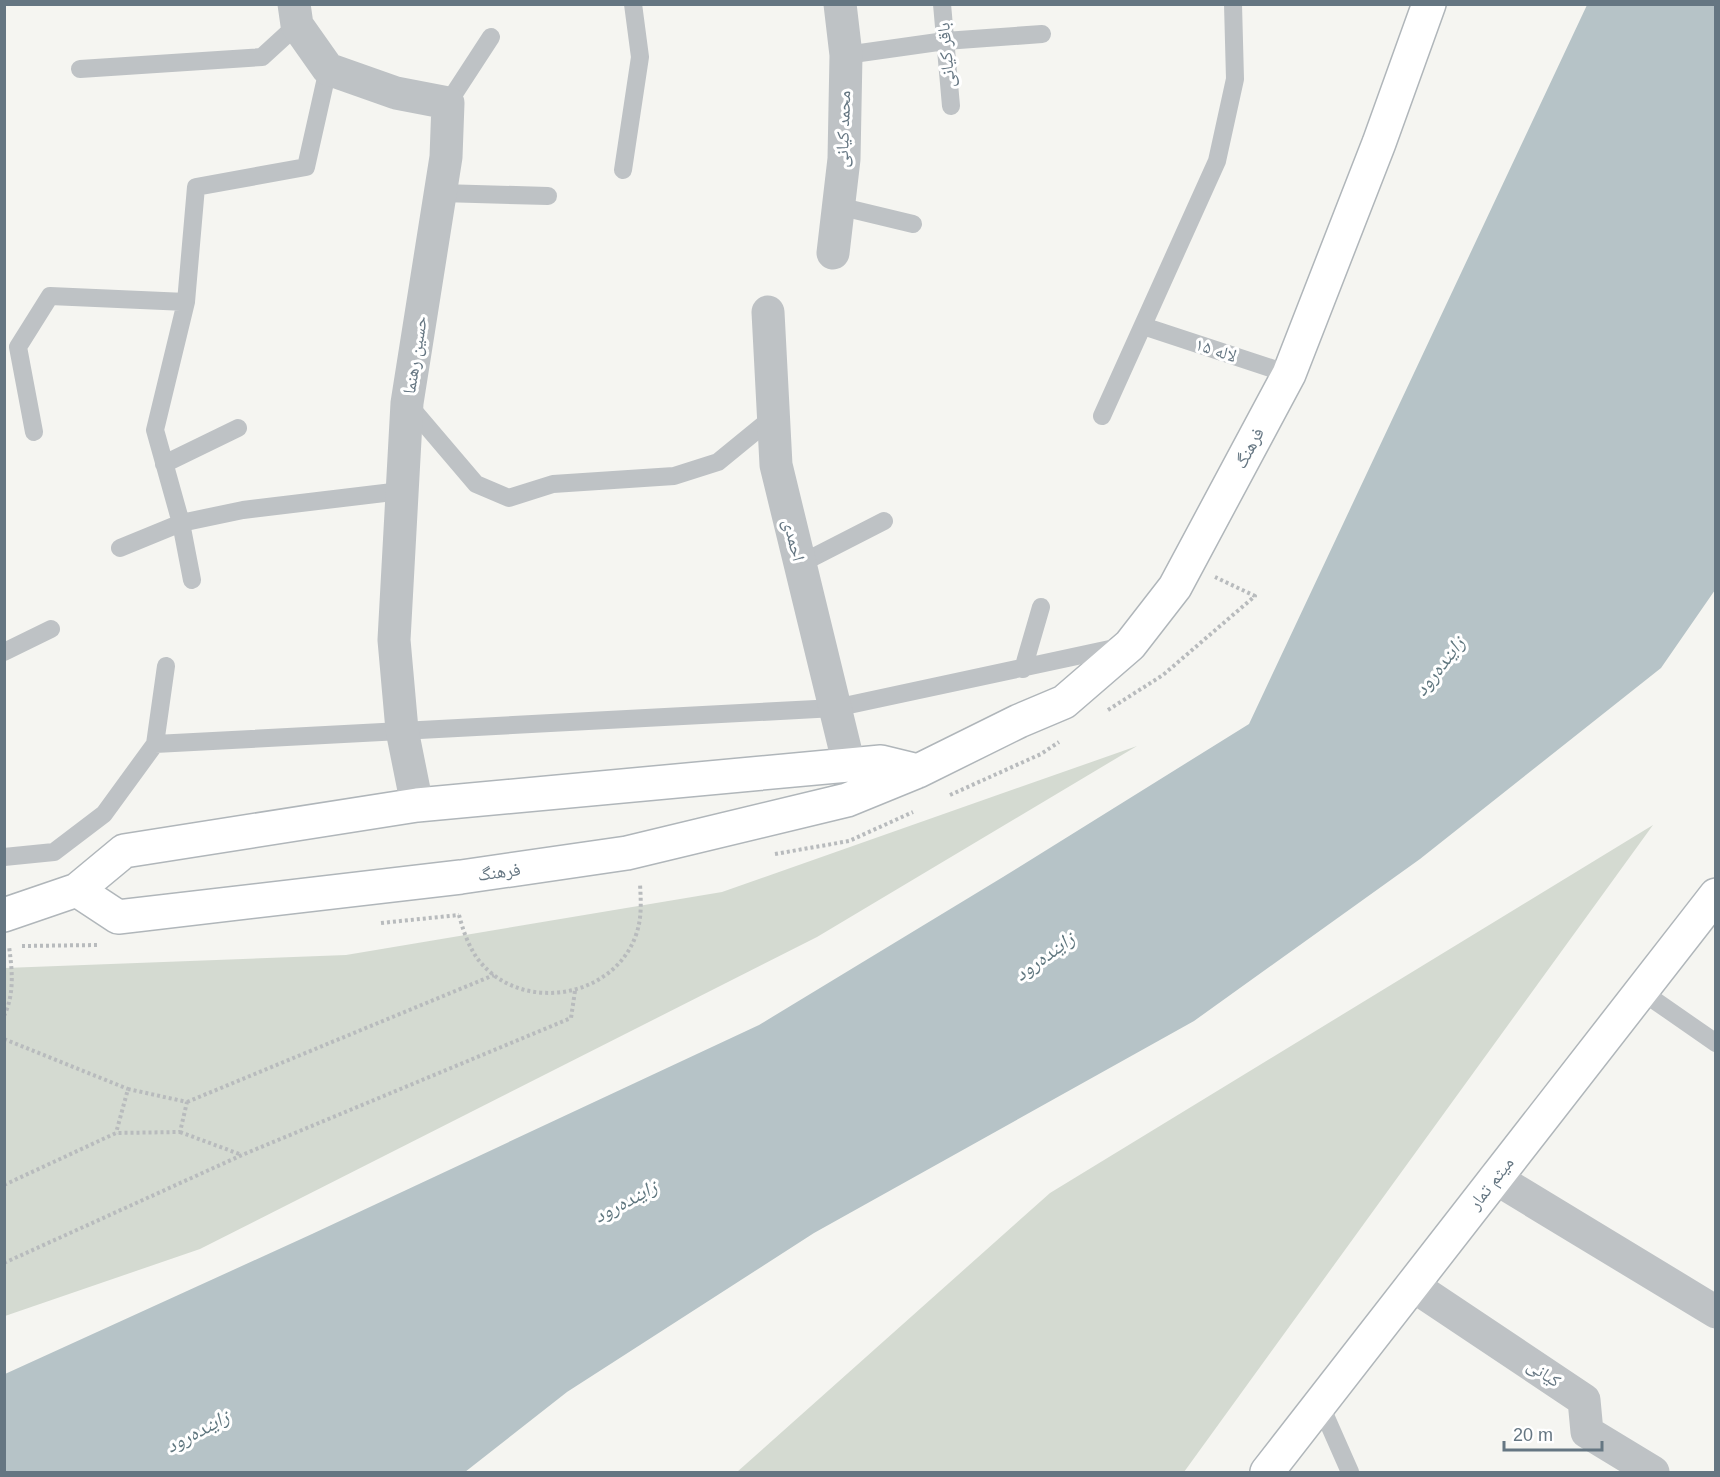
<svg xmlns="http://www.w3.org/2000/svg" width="1720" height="1477" font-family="Arial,'Noto Naskh Arabic',sans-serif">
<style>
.green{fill:#d4dad1}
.water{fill:#b6c3c7}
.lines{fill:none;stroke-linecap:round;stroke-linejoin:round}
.secondary-casing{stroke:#b0b6ba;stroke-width:36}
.path{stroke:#b8bbbd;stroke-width:4;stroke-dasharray:3 3;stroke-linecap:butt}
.lane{stroke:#bec2c5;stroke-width:18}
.street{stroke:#bec2c5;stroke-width:33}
.secondary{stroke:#fff;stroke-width:33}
.labels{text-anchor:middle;stroke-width:6;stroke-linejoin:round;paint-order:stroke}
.street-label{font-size:18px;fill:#657682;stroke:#fff}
.water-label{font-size:20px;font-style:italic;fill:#60777f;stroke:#fff}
</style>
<rect width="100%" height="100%" fill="#f5f5f1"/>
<!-- green -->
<path class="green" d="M 1137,746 L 817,937 L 200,1249 L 5,1316 L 5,968 L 346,955 L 722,892 Z
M 1653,825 L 1184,1472 L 737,1472 L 1050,1193 Z"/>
<!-- water -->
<path class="water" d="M 1587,5 L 1715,5 L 1715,590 L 1661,668 L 1420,859 L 1194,1021 L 814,1233 L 567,1392 L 465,1472 L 5,1472 L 5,1374 L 312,1234 L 759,1025 L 1003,877 L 1249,724 Z"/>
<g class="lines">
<defs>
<path id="secondary" d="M 77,890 L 118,917 L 461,877 L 627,853 L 847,800 L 918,771 L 1019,721 L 1064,702 L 1130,645 L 1175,587 L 1289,374 L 1379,143 L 1429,4
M 4,915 L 77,890 L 124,851 L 417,805 L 881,762 L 918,771
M 1267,1472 L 1716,895"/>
</defs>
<!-- secondary casing -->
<use href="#secondary" class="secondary-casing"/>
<!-- path -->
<path class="path" d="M 1108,710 L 1163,675 L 1255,596 L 1215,577
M 950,795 L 1041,754 L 1059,742
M 775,854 L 849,841 L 913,812
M 459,915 C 463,930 468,945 477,958 C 518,1014 613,1000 636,935 C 642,918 641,902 640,884
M 381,923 L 459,915
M 22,946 L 98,945
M 4,1016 C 15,993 12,969 9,946
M 4,1039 L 128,1089
M 187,1102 L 494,975
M 180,1132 L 242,1155
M 4,1185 L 116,1133 L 180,1132 L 187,1102 L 128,1089 L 116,1133
M 4,1263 L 242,1155 L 571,1018 L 575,991"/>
<!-- lane -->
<path class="lane" d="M 942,4 L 951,106
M 846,55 L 945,41 L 1042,34
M 80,69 L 262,57 L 297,25
M 448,103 L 491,37
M 623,170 L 640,57 L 633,4
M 441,193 L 548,196
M 838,206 L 913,224
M 1143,326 L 1289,374
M 407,403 L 476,484 L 509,498 L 553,484 L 674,476 L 718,462 L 773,417
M 1102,416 L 1217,161 L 1235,79 L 1233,4
M 34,432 L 18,347 L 50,296 L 186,302
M 164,464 L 238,428
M 120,548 L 181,523 L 243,510 L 401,491
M 800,564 L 884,521
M 192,580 L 181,523 L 155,430 L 186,302 L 196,187 L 306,167 L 328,69
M 4,652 L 51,629
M 1023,669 L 1041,607
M 155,744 L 166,666
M 4,857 L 54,852 L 104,814 L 155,744 L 835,708 L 1119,647
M 1641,991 L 1716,1043
M 1320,1404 L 1350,1472"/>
<!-- street -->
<path class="street" d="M 294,4 L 297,25 L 328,69 L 396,93 L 448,103 L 446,157 L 407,403 L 394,640 L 402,730 L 417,805
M 833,253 L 844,159 L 846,55 L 840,4
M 768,312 L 776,465 L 849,765
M 1495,1178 L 1716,1312
M 1412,1285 L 1584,1400 L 1587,1432 L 1653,1472"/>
<!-- secondary -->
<use href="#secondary" class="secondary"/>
</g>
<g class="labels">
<!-- street labels -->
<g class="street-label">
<text transform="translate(946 55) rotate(-95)" y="6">باقر کیانی</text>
<text transform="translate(843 129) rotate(-88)" y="6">محمد کیانی</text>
<text transform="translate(1216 350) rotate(18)" y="6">لاله ۱۵</text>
<text transform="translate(415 355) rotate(-81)" y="6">حسین رهنما</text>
<text transform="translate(1249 448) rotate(-62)" y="6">فرهنگ</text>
<text transform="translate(794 540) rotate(76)" y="6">احمدی</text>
<text transform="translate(499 872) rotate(-8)" y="6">فرهنگ</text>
<text transform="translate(1491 1183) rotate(-52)" y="6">میثم تمار</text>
<text transform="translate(1544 1373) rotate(34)" y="6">کیانی</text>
</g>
<!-- water labels -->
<g class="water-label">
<text transform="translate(1439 666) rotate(-52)" y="7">زاینده‌رود</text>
<text transform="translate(1044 956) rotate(-36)" y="7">زاینده‌رود</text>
<text transform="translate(625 1201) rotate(-28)" y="7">زاینده‌رود</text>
<text transform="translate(197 1431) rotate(-28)" y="7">زاینده‌رود</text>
</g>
</g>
<!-- border -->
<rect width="1720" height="1477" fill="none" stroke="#657682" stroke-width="12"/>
<!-- scale -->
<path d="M1504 1441v9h98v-9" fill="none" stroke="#657682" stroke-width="3"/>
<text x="1513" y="1441" font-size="18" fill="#657682" stroke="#ffffff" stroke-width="4.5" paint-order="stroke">20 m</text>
</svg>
